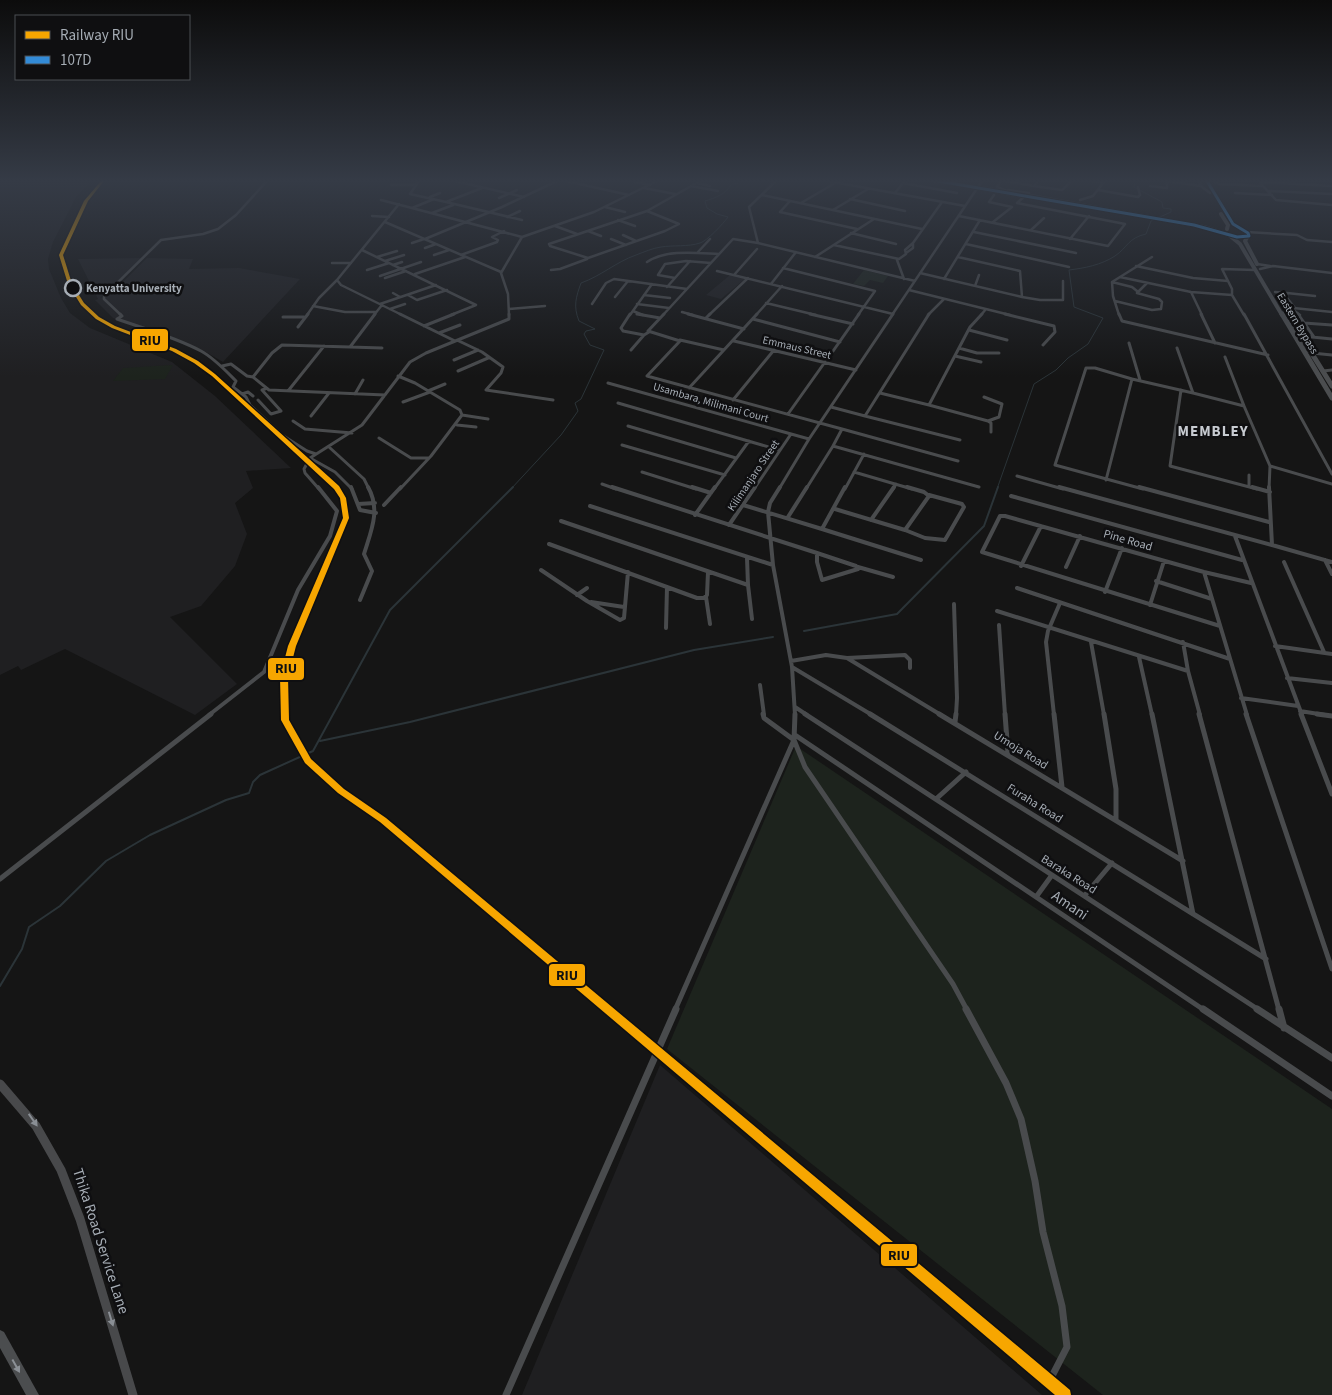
<svg xmlns="http://www.w3.org/2000/svg" width="1332" height="1395" font-family="'Source Sans 3',sans-serif">
<style>
.built{fill:#1f1f21}
.green{fill:#1d231d}
.lines{fill:none;stroke-linecap:round;stroke-linejoin:round}
.stream-far1{stroke:#2b3438;stroke-width:1}
.stream{stroke:#2b3438;stroke-width:2}
.street-far4{stroke:#494b4d;stroke-width:2.5}
.street-far3{stroke:#494b4d;stroke-width:3}
.street-far2{stroke:#494b4d;stroke-width:4}
.street-far1{stroke:#494b4d;stroke-width:5}
.street{stroke:#494b4d;stroke-width:7}
.secondary{stroke:#48494b;stroke-width:9}
.primary-far1{stroke:#4b4d4f;stroke-width:4}
.primary{stroke:#4b4d4f;stroke-width:5}
.highway{fill:#4b4d4f;fill-rule:evenodd}
.bus-1-casing{stroke:#0f0f11;stroke-width:5}
.bus-1{stroke:#338bd7;stroke-width:3}
.rail-1-casing{stroke:#0f0f11;stroke-width:3}
.rail-1{fill:#f7a600;fill-rule:evenodd}
.oneway{fill:#8a8f95}
.oneway2{fill:#8b9096}
.stop-dot{fill:#0f0f11;stroke:#a6adb5;stroke-width:2.5}
.labels{text-anchor:middle;stroke-width:5;stroke-linejoin:round;paint-order:stroke}
.far-stop-label{font-size:11px;font-weight:bold;fill:#a6adb5;stroke:#0f0f11;text-anchor:start}
.far-street-label{font-size:11px;fill:#a6adb5;stroke:#0f0f11}
.street-label{font-size:12px;fill:#a6adb5;stroke:#0f0f11}
.far-district-label{font-size:15px;font-weight:bold;letter-spacing:1px;fill:#c7cbd1;stroke:#0f0f11}
.near-street-label{font-size:15px;fill:#a6adb5;stroke:#0f0f11}
.line-badge{stroke:#0f0f11;stroke-width:2}
.pale-badge-label{font-size:14px;text-anchor:middle;font-weight:bold;fill:#111}
</style>
<rect width="100%" height="100%" fill="#151515"/>
<!-- built -->
<path class="built" d="M 8,181 L 91,181 L 76,197 L 53,242 L 48,259 L 49,269 L 61,298 L 70,313 L 90,328 L 172,362 L 215,396 L 291,468 L 246,471 L 253,488 L 235,503 L 247,534 L 235,566 L 201,606 L 170,617 L 237,684 L 195,715 L 65,649 L 21,670 L 18,666 L 0,675 L 0,184 Z
M 142,258 L 100,298 L 111,294 L 147,258 L 193,259 L 189,269 L 239,268 L 300,279 L 223,362 L 204,351 L 113,318 L 95,300 L 98,299 L 78,259 Z
M 730,275 L 746,278 L 721,299 L 706,295 Z
M 660,1065 L 1042,1395 L 522,1395 Z"/>
<!-- green -->
<path class="green" d="M 864,270 L 888,276 L 883,283 L 870,280 L 864,286 L 853,284 Z
M 173,365 L 165,379 L 113,381 L 123,368 Z
M 796,746 L 1332,1109 L 1332,1395 L 1103,1395 L 667,1049 Z"/>
<g class="lines">
<!-- stream-far1 -->
<path class="stream-far1" d="M 511,489 L 561,435 L 578,411 L 575,403 L 581,399 L 604,350 L 590,345 L 584,334 L 586,331 L 595,329 L 579,321 C 573,306 576,297 581,283 C 601,276 616,262 636,255 C 644,252 653,248 661,247 C 673,245 688,247 700,243 C 707,241 723,224 728,217 L 717,214 L 707,208 L 705,201 C 715,198 726,194 731,185 L 738,183 L 736,181
M 997,489 L 1034,384 L 1056,370 L 1068,358 L 1088,344 L 1103,318 L 1074,307 L 1069,270 C 1085,268 1101,265 1115,256 C 1128,247 1128,238 1146,234 L 1151,221 L 1171,212 L 1171,209 L 1163,208 L 1162,202 L 1134,187 L 1135,181"/>
<!-- stream -->
<path class="stream" d="M 804,631 L 897,614 L 984,526 L 998,487
M 320,741 L 410,722 L 694,650 L 773,637
M 0,986 L 22,949 L 29,927 L 60,906 L 106,861 L 150,835 L 226,800 L 249,793 L 253,782 L 260,775 L 313,751 L 390,610 L 513,487"/>
<!-- street-far4 -->
<path class="street-far4" d="M 419,181 L 410,194 L 446,202
M 455,181 L 524,197
M 566,181 L 629,195
M 828,181 L 965,206
M 955,181 L 960,181
M 1001,181 L 997,187 L 1009,192
M 1006,181 L 1034,186
M 1038,181 L 1034,186 L 1062,190 L 1072,181
M 1091,181 L 1104,182
M 1167,181 L 1201,186 L 1199,181
M 1213,181 L 1219,184 L 1263,186 L 1276,200 L 1332,205
M 635,182 L 650,185
M 697,183 L 710,186
M 391,185 L 415,185
M 691,186 L 718,191
M 1150,186 L 1167,188 L 1167,181
M 1201,186 L 1210,193
M 1263,186 L 1260,182 L 1332,186
M 482,188 L 446,202 L 522,220
M 644,188 L 675,194
M 979,189 L 1024,197
M 1008,190 L 1029,193
M 1098,190 L 1138,197 L 1140,195 L 1138,187
M 1269,191 L 1332,194
M 895,193 L 903,183 L 957,193
M 1235,193 L 1272,195
M 762,195 L 922,229
M 994,195 L 989,202 L 1012,207
M 430,197 L 440,193
M 499,198 L 517,190
M 850,199 L 905,211
M 381,200 L 412,208 L 434,199
M 1080,200 L 1093,196 L 1103,183
M 790,201 L 780,212 L 857,229
M 801,203 L 835,183
M 399,204 L 337,280 L 341,285 L 402,315
M 605,207 L 625,212
M 412,208 L 522,237
M 833,210 L 868,189
M 432,213 L 453,205
M 372,216 L 389,217
M 959,216 L 1108,246 L 1125,224 L 1017,203 L 1026,195
M 507,217 L 520,211
M 618,220 L 635,226
M 385,222 L 501,272
M 993,222 L 1012,207
M 555,226 L 577,234
M 1031,230 L 1044,218
M 588,231 L 601,236
M 974,232 L 1076,253
M 1247,232 L 1297,235 L 1307,240 L 1332,242
M 851,233 L 896,244
M 623,235 L 636,241
M 425,239 L 502,207 L 557,181
M 611,239 L 626,245
M 1070,239 L 1089,216
M 412,243 L 424,239
M 758,243 L 749,207 L 776,181
M 549,244 L 550,246 L 588,258 L 665,231 L 679,224 L 647,211
M 549,244 L 647,211 L 700,181
M 966,244 L 1069,267
M 834,245 L 899,259 L 906,254 L 905,250 L 913,243 L 942,202
M 425,248 L 436,244
M 362,250 L 476,305 L 451,315
M 698,252 L 710,239
M 906,253 L 913,248 L 913,243
M 434,255 L 449,250
M 461,255 L 497,242 L 498,240 L 492,237 L 504,231
M 377,257 L 397,251
M 815,257 L 874,219
M 958,257 L 1020,271 L 1022,297
M 897,260 L 904,279
M 385,261 L 404,255
M 647,262 C 666,249 697,253 719,254
M 332,263 L 351,263
M 1257,264 L 1270,266
M 393,265 L 402,262
M 1136,266 L 1193,278 L 1228,281
M 783,268 L 875,291 L 858,315
M 1260,269 L 1273,266 L 1332,273
M 367,270 L 389,263
M 551,270 L 560,269 L 587,259
M 717,271 L 893,314
M 920,273 L 1022,297 L 1040,300 L 1063,300 L 1063,281
M 415,274 L 465,257
M 734,275 L 757,249
M 380,276 L 421,262
M 1120,277 L 1191,292 L 1232,295 L 1244,315
M 385,278 L 406,271
M 675,278 L 658,275 L 665,264 L 686,261 L 711,263
M 944,279 L 980,220
M 1112,282 L 1113,296 L 1119,315
M 771,284 L 796,252
M 975,286 L 979,275
M 667,287 L 690,261
M 909,290 L 1010,315
M 1137,291 L 1132,287 L 1112,282 L 1152,257
M 1191,292 L 1202,315
M 1275,292 L 1287,293
M 393,293 L 400,297
M 408,295 L 417,300 L 447,290
M 644,295 L 670,298
M 1232,295 L 1232,289 L 1222,269 L 1255,270
M 615,297 L 628,281
M 1115,301 L 1152,310 L 1161,309 L 1162,302 L 1159,299 L 1137,293 L 1147,283
M 766,303 L 816,315
M 380,304 L 436,285
M 592,304 L 606,283 L 614,279 L 687,289
M 637,304 L 669,308
M 313,306 L 345,312 L 376,312
M 1284,307 L 1332,312
M 1295,308 L 1287,298 L 1287,293 L 1315,296
M 390,309 L 405,304
M 509,309 L 545,306
M 1292,309 L 1300,315
M 633,311 L 643,315
M 682,312 L 693,315
M 121,315 L 104,299 L 104,296 L 161,240 L 203,234 L 218,229 L 236,215 L 267,181
M 307,315 L 319,298 L 337,280
M 374,315 L 382,305
M 509,315 L 508,294 L 501,273 L 522,237 L 594,212 L 657,181
M 630,315 L 652,284
M 663,315 L 733,239 L 758,243 L 915,281
M 709,315 L 748,278
M 756,315 L 782,286
M 892,315 L 982,181
M 928,315 L 944,299
M 981,315 L 986,309"/>
<!-- street-far3 -->
<path class="street-far3" d="M 375,314 L 350,347 L 282,345 L 272,353 L 253,377 L 269,390 L 385,395
M 400,314 L 455,341
M 630,314 L 621,328 L 623,331 L 644,335 L 649,332
M 637,314 L 660,318
M 664,314 L 648,331 L 680,341 L 647,376 L 842,429 L 833,446 L 979,487
M 688,314 L 744,329
M 810,314 L 853,324
M 1005,314 L 1054,326 L 1055,332 L 1043,345
M 1119,314 L 1122,321 L 1268,355
M 1201,314 L 1215,343
M 1244,314 L 1332,474
M 1298,314 L 1314,337
M 283,317 L 304,317
M 706,318 L 710,314
M 117,319 C 145,329 175,337 201,351 C 214,358 225,370 236,381 L 233,387 L 246,397 L 250,405 L 282,435 L 307,451 L 316,454
M 117,319 L 122,316 L 120,314
M 753,319 L 840,342
M 1304,323 L 1332,325
M 424,326 L 454,314
M 298,327 L 308,314
M 969,330 L 1007,340
M 439,333 L 460,325
M 1302,336 L 1332,339
M 680,340 L 724,350
M 459,341 L 482,352 L 503,367 L 501,373 L 486,390 L 553,400
M 734,341 L 856,370
M 1129,343 L 1140,380
M 350,347 L 382,348
M 959,348 L 977,353 L 999,353
M 1177,348 L 1193,393 L 1244,406 L 1270,466 L 1332,484
M 631,350 L 644,335
M 1312,353 L 1332,355
M 831,354 L 859,314
M 955,356 L 981,362
M 1225,357 L 1244,406
M 454,360 L 478,350
M 222,366 L 231,364 L 247,376 L 253,377
M 458,371 L 488,358
M 1323,371 L 1332,370
M 398,376 L 415,383 L 460,410 L 462,415 L 431,456 L 400,489
M 1132,379 L 1095,368 L 1086,368 L 1055,465 L 1143,489
M 608,383 L 809,439
M 689,388 L 757,314
M 1181,390 L 1170,466 L 1257,489
M 288,391 L 324,346
M 428,391 L 445,384
M 880,393 L 929,405 L 970,327 L 982,314
M 242,394 L 248,392 L 253,396
M 355,394 L 363,380
M 984,397 L 1002,404 L 999,417 L 988,421
M 258,400 L 271,414 L 281,411 L 262,390 L 265,389
M 733,400 L 774,350
M 403,402 L 430,392
M 618,403 L 779,450
M 929,405 L 988,421 L 991,423 L 991,432
M 831,407 L 865,416 L 929,314
M 788,414 L 825,362
M 462,415 L 488,419
M 311,416 L 329,393
M 865,416 L 960,440
M 293,421 L 305,429 L 352,433
M 457,425 L 476,427
M 628,426 L 736,458
M 842,429 L 958,461
M 379,438 L 411,458 L 428,458
M 622,445 L 725,475
M 329,447 L 364,479 L 369,489
M 310,458 L 335,472 L 352,489
M 642,472 L 696,489
M 854,472 L 912,489
M 1249,475 L 1249,486
M 1017,476 L 1063,489
M 1106,480 L 1132,379 L 1193,393
M 602,484 L 616,489
M 319,489 L 305,473 L 304,469 L 310,458 L 362,425 L 410,362 L 426,353 L 509,319 L 509,314
M 714,489 L 749,441
M 754,489 L 791,434
M 779,489 L 809,439 L 893,314
M 806,489 L 833,446
M 845,489 L 864,454
M 893,489 L 896,484
M 1269,489 L 1270,466"/>
<!-- street-far2 -->
<path class="street-far2" d="M 351,487 L 360,510 L 376,513
M 612,487 L 817,553
M 692,487 L 711,493
M 780,487 L 770,503 L 768,512 L 773,565 L 792,667 L 795,715
M 845,487 L 822,529 L 921,560
M 1059,487 L 1272,545
M 1139,487 L 1269,522
M 1252,487 L 1270,492
M 1269,487 L 1272,545 L 1332,562
M 1011,496 L 1242,560
M 358,504 L 375,503
M 384,505 L 401,487
M 743,505 L 822,529
M 590,506 L 773,565
M 835,509 L 905,530 L 929,496 L 924,492 L 907,487
M 695,515 L 715,487
M 788,517 L 807,487
M 871,520 L 894,487
M 561,521 L 748,585 L 752,619
M 729,525 L 755,487
M 905,530 L 925,538 L 945,540 L 964,507 L 962,504 L 929,495
M 1235,536 L 1302,715
M 549,544 L 697,598 L 704,598 L 707,595 L 708,572
M 817,553 L 856,566 L 858,569 L 822,580 L 817,562 Z
M 747,558 L 748,585
M 1325,560 L 1332,574
M 1284,562 L 1324,652
M 1021,566 L 1041,526
M 858,567 L 893,577
M 1066,567 L 1080,536
M 541,570 L 587,601 L 620,620 L 624,618 L 628,572
M 1204,572 L 1247,715
M 1156,581 L 1212,599
M 1017,588 L 1230,659
M 1105,592 L 1122,548
M 577,595 L 587,588
M 706,597 L 710,624
M 360,600 L 372,571 L 364,554 C 371,531 381,510 368,487
M 591,602 L 624,607
M 954,604 L 957,698 L 956,715
M 1150,605 L 1164,561
M 997,611 L 1188,671
M 999,625 L 1005,715
M 1220,626 L 982,552 L 1000,516 L 1005,516 L 1204,572 L 1251,583
M 666,628 L 667,587
M 1091,642 L 1104,715
M 1183,642 L 1188,671 L 1200,715
M 1275,646 L 1332,654
M 1139,657 L 1152,715
M 847,658 L 941,715
M 791,661 L 826,655 L 847,658 L 905,655 L 910,660 L 910,668
M 792,667 L 872,715
M 1287,678 L 1332,683
M 760,685 L 764,715
M 1241,698 L 1298,706
M 795,707 L 807,715
M 1300,711 L 1325,715
M 209,715 L 264,672 L 298,590 L 330,536 L 337,511 L 318,487
M 1054,715 L 1046,642 L 1048,631 L 1060,603"/>
<!-- street-far1 -->
<path class="street-far1" d="M 763,714 L 764,718 L 794,740 L 805,767 L 953,984 L 967,1010
M 805,714 L 1259,1010
M 870,714 L 1266,959
M 939,714 L 1183,861
M 1005,714 L 1008,754
M 1054,714 L 1062,787
M 1104,714 L 1116,789 L 1116,820
M 1152,714 L 1193,914
M 1199,714 L 1279,1010
M 1246,714 L 1332,969
M 1301,714 L 1332,794
M 1317,714 L 1332,716
M 955,722 L 956,714
M 795,735 L 1204,1010
M 936,799 L 966,772
M 0,879 L 211,714
M 1085,895 L 1112,863
M 1036,897 L 1052,875
M 675,1010 L 794,740 L 795,714"/>
<!-- street -->
<path class="street" d="M 966,1009 L 1006,1083 L 1021,1119 L 1035,1181 L 1043,1232 L 1062,1306 L 1067,1347 L 1049,1382
M 1203,1009 L 1332,1096
M 1257,1009 L 1332,1058
M 1279,1009 L 1284,1028
M 506,1395 L 676,1009"/>
<!-- secondary -->
<path class="secondary" d="M 0,1084 L 36,1126 L 61,1170 L 80,1219 L 133,1395"/>
<!-- primary-far1 -->
<path class="primary-far1" d="M 935,181 L 1009,192 L 1204,227 L 1229,235 L 1240,244 L 1282,315
M 1207,181 L 1233,224 L 1249,234 L 1245,241 L 1257,264
M 1221,214 L 1228,225 L 1227,229"/>
<!-- primary -->
<path class="primary" d="M 1282,314 L 1332,398
M 1291,320 L 1332,386"/>
<!-- highway -->
<path class="highway" d="M 0,1330 L 4,1332 L 39,1395 L 26,1395 L 0,1348 Z"/>
<defs>
<path id="bus-1" d="M 938,181 L 1194,225 L 1237,237 L 1249,236 L 1248,233 L 1233,224 L 1207,181"/>
</defs>
<!-- bus-1 casing -->
<use href="#bus-1" class="bus-1-casing"/>
<!-- bus-1 -->
<use href="#bus-1" class="bus-1"/>
<defs>
<path id="rail-1" d="M 101,181 L 104,181 L 88,201 L 63,255 L 72,284 L 84,303 L 99,317 L 115,326 L 176,349 L 198,361 L 215,374 L 339,486 L 346,498 L 349,518 L 296,646 L 288,677 L 289,720 L 311,759 L 344,789 L 386,818 L 1070,1390 L 1071,1395 L 1055,1395 L 380,822 L 338,793 L 305,763 L 281,720 L 280,677 L 288,646 L 343,518 L 340,498 L 334,489 L 212,376 L 194,363 L 172,351 L 112,328 L 96,319 L 81,305 L 68,284 L 59,255 L 84,201 Z"/>
</defs>
<!-- rail-1 casing -->
<use href="#rail-1" class="rail-1-casing"/>
<!-- rail-1 -->
<use href="#rail-1" class="rail-1"/>
</g>
<!-- one-way arrows -->
<defs><path id="oneway-solid" d="M-6-.8H1V-3.2L6.5 0L1 3.2V.8H-6Z" transform="scale(1.25)"/></defs>
<g class="oneway">
<use href="#oneway-solid" transform="translate(33 1120) rotate(55)"/>
<use href="#oneway-solid" transform="translate(111 1319) rotate(73)"/>
</g>
<use class="oneway2" href="#oneway-solid" transform="translate(16 1366) rotate(61)"/>
<!-- sky -->
<linearGradient id="sky" x2="0" y2="1"><stop stop-color="#0c0c0c"/><stop offset="0.48" stop-color="#353b46"/><stop offset="1" stop-color="#353b46" stop-opacity="0"/></linearGradient>
<rect width="1332" height="377" fill="url(#sky)"/>
<!-- markers -->
<circle class="stop-dot" cx="73" cy="288" r="8"/>
<g class="labels">
<!-- far-stop labels -->
<g class="far-stop-label">
<text x="86" y="292">Kenyatta University</text>
</g>
<!-- far-street labels -->
<g class="far-street-label">
<text transform="translate(1298 323) rotate(59)" y="4">Eastern Bypass</text>
<text transform="translate(797 347) rotate(13)" y="4">Emmaus Street</text>
<text transform="translate(711 402) rotate(16)" y="4">Usambara, Milimani Court</text>
<text transform="translate(753 475) rotate(-56)" y="4">Kilimanjaro Street</text>
</g>
<!-- street labels -->
<g class="street-label">
<text transform="translate(1128 540) rotate(16)" y="4">Pine Road</text>
<text transform="translate(1021 750) rotate(32)" y="4">Umoja Road</text>
<text transform="translate(1035 803) rotate(32)" y="4">Furaha Road</text>
<text transform="translate(1069 874) rotate(32)" y="4">Baraka Road</text>
</g>
<!-- far-district labels -->
<g class="far-district-label">
<text x="1213" y="436">MEMBLEY</text>
</g>
<!-- near-street labels -->
<g class="near-street-label">
<text transform="translate(1070 905) rotate(34)" y="5">Amani</text>
<text transform="translate(101 1241) rotate(72)" y="5">Thika Road Service Lane</text>
</g>
</g>
<g class="line-badge">
<rect x="131" y="328" width="38" height="24" rx="5" fill="#f7a600"/>
<rect x="267" y="657" width="38" height="24" rx="5" fill="#f7a600"/>
<rect x="548" y="963" width="38" height="24" rx="5" fill="#f7a600"/>
<rect x="880" y="1243" width="38" height="24" rx="5" fill="#f7a600"/>
</g>
<g class="pale-badge-label">
<text x="150" y="345">RIU</text>
<text x="286" y="673">RIU</text>
<text x="567" y="980">RIU</text>
<text x="899" y="1260">RIU</text>
</g>
<!-- legend -->
<rect x="15" y="15" width="175" height="65" fill="#0f0f11" stroke="#4b4e53"/>
<rect x="25" y="31" width="25" height="8" fill="#f7a600" stroke="#4b4e53"/>
<text x="60" y="40" font-size="15" fill="#a6adb5">Railway RIU</text>
<rect x="25" y="56" width="25" height="8" fill="#338bd7" stroke="#4b4e53"/>
<text x="60" y="65" font-size="15" fill="#a6adb5">107D</text>
</svg>
